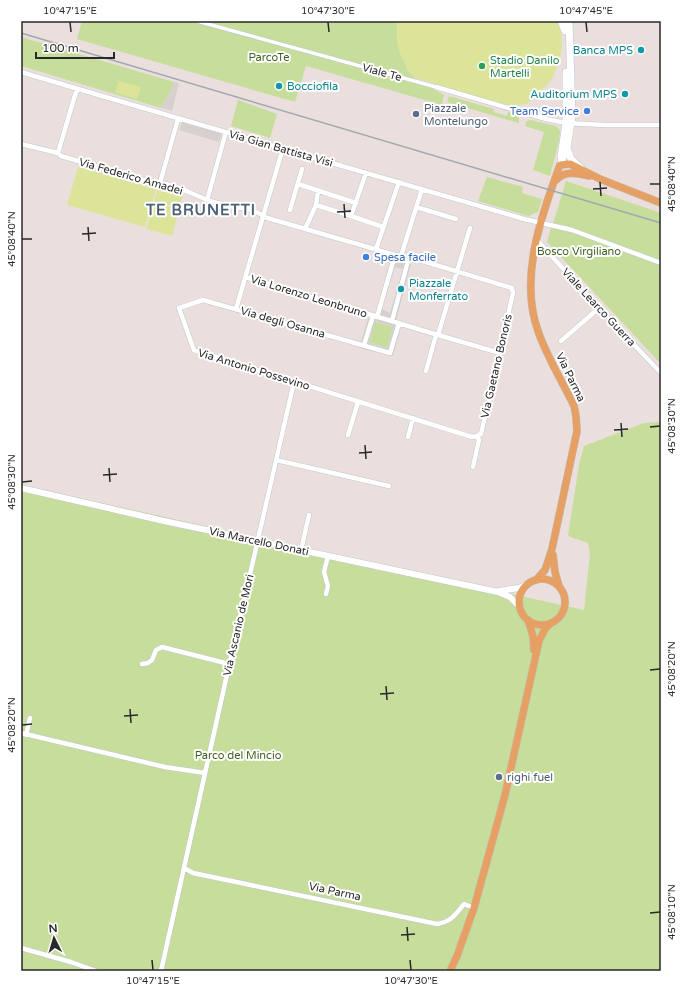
<svg xmlns="http://www.w3.org/2000/svg" width="682" height="992" font-family="'Varela Round',sans-serif">
<style>
.green{fill:#c6dd9b}
.pitch{fill:#dbe498}
.plaza{fill:#d7d1ce;fill-rule:evenodd}
.lines{fill:none;stroke-linecap:round;stroke-linejoin:round}
.pedestrian-casing{stroke:#c0c7cf;stroke-width:4.5}
.minor-casing{stroke:#c0c7cf;stroke-width:5.5}
.tertiary-casing{stroke:#c0c7cf;stroke-width:7}
.secondary-casing{stroke:#c0c7cf;stroke-width:8}
.primary-casing{stroke:#bfbfbf;stroke-width:8}
.pedestrian{stroke:#fff;stroke-width:3.5}
.minor{stroke:#fff;stroke-width:4.5}
.tertiary{stroke:#fff;stroke-width:6}
.secondary{stroke:#fff;stroke-width:7}
.primary{stroke:#e7a064;stroke-width:7}
.rail{stroke:#9fa8b2;stroke-width:1.5}
.ticks{fill:none;stroke:#292929;stroke-width:1.5}
.culture-dot{fill:#0f9aa8;stroke:#fff;stroke-width:1.5}
.leisure-dot{fill:#2e9e5b;stroke:#fff;stroke-width:1.5}
.shop-dot{fill:#3f7fe0;stroke:#fff;stroke-width:1.5}
.service-dot{fill:#5c6f8a;stroke:#fff;stroke-width:1.5}
.labels{text-anchor:middle;stroke-width:4;stroke-linejoin:round;paint-order:stroke}
.culture-label{font-size:11px;fill:#0d838f;stroke:#fff;text-anchor:end}
.park-label{font-size:11px;fill:#41601e;stroke:#fff}
.leisure-label{font-size:11px;fill:#27864d;stroke:#fff;text-anchor:start}
.street-label{font-size:11px;fill:#292929;stroke:#fff}
.service-label{font-size:11px;fill:#4e5e75;stroke:#fff;text-anchor:start}
.shop-label{font-size:11px;fill:#366cbe;stroke:#fff;text-anchor:end}
.district-label{font-size:15px;font-weight:bold;letter-spacing:1px;fill:#4d6176;stroke:#fff}
.neatline{fill:none;stroke:#292929;stroke-width:1.5}
.ticks-label{font-size:10px;text-anchor:middle;fill:#292929}
</style>
<rect width="100%" height="100%" fill="#eadfdc"/>
<!-- green -->
<path class="green" d="M 82,21 L 398,21 L 397,25 L 407,69 L 415,78 L 444,95 L 442,105 L 306,66 L 295,102 L 77,39 Z
M 21,37 L 174,82 L 172,88 L 161,108 L 21,66 Z
M 449,96 L 494,109 L 493,112 L 507,116 L 508,112 L 519,115 L 519,123 L 447,102 Z
M 238,100 L 277,114 L 270,138 L 231,126 Z
M 530,120 L 556,126 L 560,131 L 559,141 L 550,176 L 533,170 L 544,132 L 525,126 L 527,121 Z
M 487,177 L 523,187 L 522,193 L 542,199 L 538,212 L 528,216 L 478,201 Z
M 566,181 L 661,213 L 661,364 L 547,242 L 551,227 L 552,227 Z
M 375,322 L 393,327 L 387,348 L 369,342 Z
M 661,422 L 661,971 L 21,971 L 21,485 L 584,610 L 590,554 L 588,543 L 568,536 L 579,465 L 584,446 L 644,423 Z"/>
<!-- pitch -->
<path class="pitch" d="M 398,21 L 558,21 L 561,31 L 562,47 L 559,62 L 553,77 L 549,83 L 528,103 L 513,107 L 415,78 C 401,62 393,42 398,21 Z
M 119,81 L 141,87 L 137,99 L 115,92 Z
M 78,167 L 156,189 L 145,227 L 67,205 Z
M 158,188 L 183,196 L 179,208 L 154,201 Z
M 154,202 L 179,209 L 172,236 L 146,229 Z"/>
<!-- plaza -->
<path class="plaza" d="M 174,82 L 179,83 L 172,111 L 161,108 L 172,88 Z
M 182,122 L 222,133 L 219,142 L 179,130 Z
M 391,258 L 411,264 L 395,325 L 401,327 L 393,356 L 359,348 L 368,318 L 374,319 ZM 395,267 L 403,269 L 390,313 L 382,309 ZM 375,322 L 393,327 L 387,348 L 369,342 Z"/>
<g class="lines">
<defs>
<path id="pedestrian" d="M 197,21 L 436,87"/>
<path id="minor" d="M 21,72 L 78,89 L 524,219 L 572,230 L 661,263
M 436,87 L 546,119 L 566,123 L 605,125 L 661,125
M 21,144 L 58,153 L 61,156 L 154,183 C 172,182 191,194 208,200 C 214,202 222,204 229,206 C 241,208 254,208 264,217 L 395,255 L 409,257 L 512,288 L 513,293 L 481,434 L 477,436
M 58,153 L 75,95 L 78,89
M 160,183 L 178,119
M 298,184 L 356,203
M 207,200 L 226,132
M 316,205 L 318,191
M 416,207 L 456,219
M 290,210 L 302,169
M 351,216 L 383,227
M 305,229 L 316,205 L 351,216 L 366,173
M 537,240 L 599,308 L 661,373
M 376,249 L 399,182
M 401,256 L 422,189
M 245,277 L 438,335 L 500,353
M 236,309 L 283,148
M 377,317 L 395,255
M 392,321 L 409,257
M 399,323 L 390,353 L 203,300 L 179,308 L 194,350 L 472,437 L 477,436
M 438,335 L 470,228
M 561,341 L 599,308
M 364,345 L 373,316
M 426,371 L 436,335
M 348,435 L 358,402
M 408,437 L 413,418
M 276,460 L 389,486
M 473,467 L 479,440 L 477,436
M 301,550 L 309,515
M 326,594 L 328,586 L 324,572 L 328,556
M 142,664 L 148,663 L 152,660 L 156,650 L 162,647 L 229,664
M 21,733 L 165,767 L 205,773
M 26,735 L 30,718
M 184,868 L 193,873 L 437,924 C 451,922 455,915 464,904 L 474,908
M 21,948 L 71,962 L 96,971
M 161,971 L 226,679 L 294,382"/>
<path id="tertiary" d="M 21,488 L 164,521 L 498,592 L 510,597 L 520,607
M 499,591 L 519,588 L 530,583"/>
<path id="secondary" d="M 561,21 L 565,31
M 567,148 L 571,159 L 581,168
M 561,157 L 566,123 L 566,72
M 560,165 L 567,148 L 572,116 L 569,21"/>
<path id="primary" d="M 555,181 C 565,170 576,173 589,176
M 553,555 L 555,572 L 559,586
M519 602a23 23 0 1 1 46 0a23 23 0 1 1-46 0Z
M 536,580 L 545,570 L 552,549 L 577,431 L 576,416 L 574,406 C 562,381 547,357 538,331 C 519,278 541,216 560,165 L 570,164 L 600,179 L 661,203
M 528,620 L 533,636 L 534,650
M 450,971 L 457,956 L 474,908 L 505,795 L 539,641 L 545,629 L 551,623"/>
</defs>
<!-- pedestrian casing -->
<use href="#pedestrian" class="pedestrian-casing"/>
<!-- minor casing -->
<use href="#minor" class="minor-casing"/>
<!-- tertiary casing -->
<use href="#tertiary" class="tertiary-casing"/>
<!-- secondary casing -->
<use href="#secondary" class="secondary-casing"/>
<!-- primary casing -->
<use href="#primary" class="primary-casing"/>
<!-- pedestrian -->
<use href="#pedestrian" class="pedestrian"/>
<!-- minor -->
<use href="#minor" class="minor"/>
<!-- tertiary -->
<use href="#tertiary" class="tertiary"/>
<!-- secondary -->
<use href="#secondary" class="secondary"/>
<!-- primary -->
<use href="#primary" class="primary"/>
<!-- rail -->
<path class="rail" d="M 21,33 L 661,223"/>
</g>
<!-- ticks -->
<path class="ticks" d="M 70,22 L 71,32M 328,22 L 329,32M 586,22 L 587,32M 600,182 L 601,196M 650,184 L 660,184M 593,189 L 607,188M 344,204 L 345,218M 337,212 L 351,211M 88,227 L 89,241M 82,234 L 96,233M 22,239 L 32,239M 621,423 L 622,437M 650,427 L 660,426M 614,430 L 628,429M 365,445 L 366,459M 359,453 L 372,452M 109,468 L 110,482M 103,475 L 117,474M 22,482 L 32,481M 650,670 L 660,669M 386,686 L 387,700M 380,694 L 394,693M 130,709 L 131,723M 124,716 L 138,715M 22,725 L 32,724M 650,913 L 660,912M 407,927 L 408,941M 401,935 L 415,934M 152,960 L 153,970M 410,960 L 411,970"/>
<!-- markers -->
<g class="culture-dot">
<circle cx="641" cy="50" r="4"/>
<circle cx="279" cy="86" r="4"/>
<circle cx="625" cy="94" r="4"/>
<circle cx="401" cy="289" r="4"/>
</g>
<circle class="leisure-dot" cx="482" cy="66" r="4"/>
<g class="shop-dot">
<circle cx="587" cy="111" r="4"/>
<circle cx="366" cy="257" r="4"/>
</g>
<g class="service-dot">
<circle cx="416" cy="114" r="4"/>
<circle cx="499" cy="777" r="4"/>
</g>
<g class="labels">
<!-- culture labels -->
<g class="culture-label">
<text x="633" y="54">Banca MPS</text>
<text x="287" y="90" text-anchor="start">Bocciofila</text>
<text x="617" y="98">Auditorium MPS</text>
<text x="409" y="287" text-anchor="start">Piazzale<tspan x="409" dy="13">Monferrato</tspan></text>
</g>
<!-- park labels -->
<g class="park-label">
<text x="269" y="61">ParcoTe</text>
<text x="579" y="255">Bosco Virgiliano</text>
<text x="238" y="759">Parco del Mincio</text>
</g>
<!-- leisure labels -->
<g class="leisure-label">
<text x="490" y="64">Stadio Danilo<tspan x="490" dy="13">Martelli</tspan></text>
</g>
<!-- street labels -->
<g class="street-label">
<text transform="translate(382 72) rotate(15)" y="4">Viale Te</text>
<text transform="translate(281 148) rotate(16)" y="4">Via Gian Battista Visi</text>
<text transform="translate(131 176) rotate(16)" y="4">Via Federico Amadei</text>
<text transform="translate(309 296) rotate(17)" y="4">Via Lorenzo Leonbruno</text>
<text transform="translate(599 307) rotate(47)" y="4">Viale Learco Guerra</text>
<text transform="translate(283 322) rotate(16)" y="4">Via degli Osanna</text>
<text transform="translate(496 366) rotate(-77)" y="4">Via Gaetano Bonoris</text>
<text transform="translate(254 369) rotate(17)" y="4">Via Antonio Possevino</text>
<text transform="translate(571 377) rotate(64)" y="4">Via Parma</text>
<text transform="translate(259 541) rotate(12)" y="4">Via Marcello Donati</text>
<text transform="translate(238 625) rotate(-77)" y="4">Via Ascanio de Mori</text>
<text transform="translate(335 891) rotate(12)" y="4">Via Parma</text>
</g>
<!-- service labels -->
<g class="service-label">
<text x="424" y="112">Piazzale<tspan x="424" dy="13">Montelungo</tspan></text>
<text x="507" y="781">righi fuel</text>
</g>
<!-- shop labels -->
<g class="shop-label">
<text x="579" y="115">Team Service</text>
<text x="374" y="261" text-anchor="start">Spesa facile</text>
</g>
<!-- district labels -->
<g class="district-label">
<text x="201" y="215">TE BRUNETTI</text>
</g>
</g>
<!-- border -->
<rect width="682" height="992" fill="none" stroke="#ffffff" stroke-width="44"/>
<!-- north arrow -->
<g transform="translate(54 938) rotate(355)" stroke="#ffffff" stroke-width="3" paint-order="stroke">
<path d="M0-3L7 15L0 10L-7 15Z" fill="#292929"/>
<text y="-6" font-size="11" font-weight="bold" text-anchor="middle" fill="#292929">N</text>
</g>
<!-- scale -->
<path d="M36 52v6h78v-6" fill="none" stroke="#292929" stroke-width="2"/>
<text x="42" y="52" font-size="12" fill="#292929" stroke="#ffffff" stroke-width="3" paint-order="stroke">100 m</text>
<rect x="22" y="22" width="638" height="948" class="neatline"/>
<g class="ticks-label">
<text x="70" y="14">10°47'15"E</text>
<text x="328" y="14">10°47'30"E</text>
<text x="586" y="14">10°47'45"E</text>
<text transform="translate(671 184) rotate(-90)" y="4">45°08'40"N</text>
<text transform="translate(11 239) rotate(-90)" y="4">45°08'40"N</text>
<text transform="translate(671 426) rotate(-90)" y="4">45°08'30"N</text>
<text transform="translate(11 482) rotate(-90)" y="4">45°08'30"N</text>
<text transform="translate(671 669) rotate(-90)" y="4">45°08'20"N</text>
<text transform="translate(11 725) rotate(-90)" y="4">45°08'20"N</text>
<text transform="translate(671 912) rotate(-90)" y="4">45°08'10"N</text>
<text x="153" y="984">10°47'15"E</text>
<text x="411" y="984">10°47'30"E</text>
</g>
</svg>
